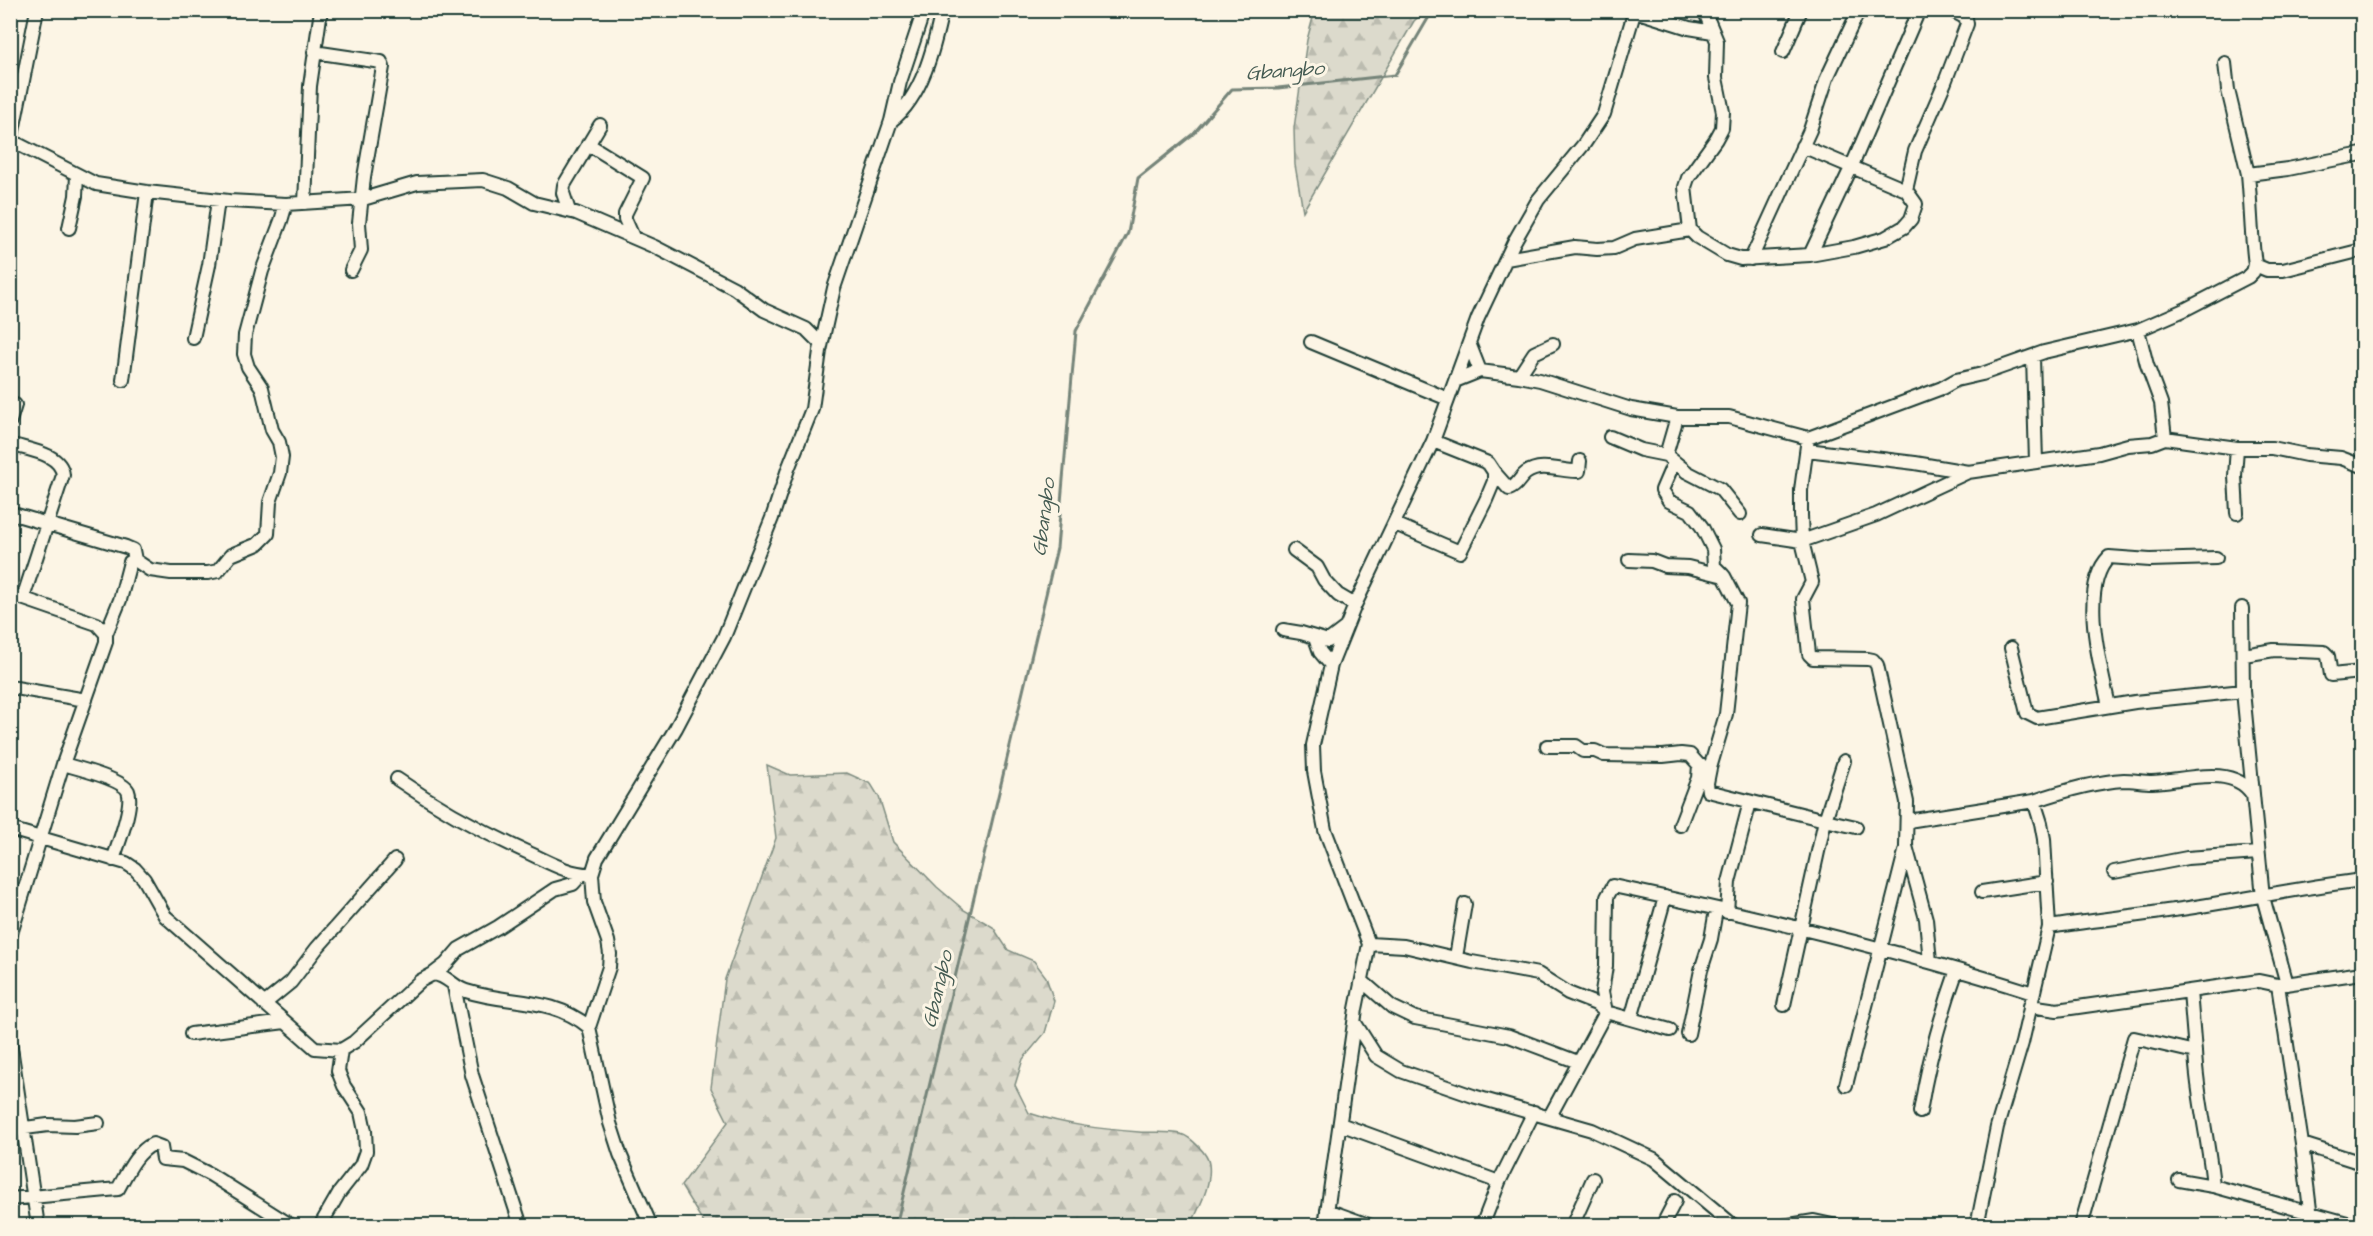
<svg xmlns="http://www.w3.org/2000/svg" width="2373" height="1236" font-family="'Architects Daughter',sans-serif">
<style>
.forest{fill:url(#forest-firs);stroke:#7e8c80;stroke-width:1.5}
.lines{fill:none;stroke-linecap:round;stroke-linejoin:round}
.stream{stroke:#758479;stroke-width:3}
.minor-casing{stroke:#1f3d34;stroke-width:16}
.minor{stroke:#fcf5e5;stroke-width:12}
.labels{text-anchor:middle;stroke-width:6;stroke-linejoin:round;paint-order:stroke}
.water-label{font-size:20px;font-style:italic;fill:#435a51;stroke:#fcf5e5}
</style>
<defs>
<pattern id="forest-firs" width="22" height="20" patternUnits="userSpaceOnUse" patternTransform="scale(1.5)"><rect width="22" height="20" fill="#dcdacc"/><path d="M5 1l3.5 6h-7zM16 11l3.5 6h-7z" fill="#bcbcb0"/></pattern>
</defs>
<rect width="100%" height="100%" fill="#fcf5e5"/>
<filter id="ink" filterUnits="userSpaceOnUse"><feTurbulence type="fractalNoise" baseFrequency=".0167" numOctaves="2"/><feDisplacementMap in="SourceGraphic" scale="12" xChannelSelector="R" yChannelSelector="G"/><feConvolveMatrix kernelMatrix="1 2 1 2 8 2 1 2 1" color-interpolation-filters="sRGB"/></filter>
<g filter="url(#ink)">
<!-- forest -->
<path class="forest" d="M 1315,10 L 1425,11 L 1414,21 L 1303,211 L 1295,165 L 1294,128 L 1307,40 Z
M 767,765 L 790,775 L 847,773 L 871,784 L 879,797 L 893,842 L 937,887 L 964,910 L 993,927 L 1008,950 L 1034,961 L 1046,977 L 1054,1001 L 1045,1033 L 1023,1059 L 1015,1085 L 1029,1113 C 1065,1125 1101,1129 1139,1132 C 1152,1133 1168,1131 1181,1134 C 1191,1137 1208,1154 1209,1164 C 1212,1185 1199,1207 1191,1225 L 705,1225 L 681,1186 L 728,1122 L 711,1088 L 725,979 L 776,838 Z"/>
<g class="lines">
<!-- stream -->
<path class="stream" d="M 896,1226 L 1057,548 L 1076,331 L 1128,233 L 1138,178 L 1193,134 L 1232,89 L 1278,88 L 1395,75 L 1433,10"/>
<defs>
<path id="minor" d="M 1704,10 L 1717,41 L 1716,78 L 1723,112 L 1722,128 L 1716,139 L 1688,178 L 1685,187 L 1690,230 L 1697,237 L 1727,255 L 1741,259 L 1810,255 L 1854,247 L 1885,238 L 1904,227 L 1911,219 L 1916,204 L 1906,190 L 1802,146
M 1635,11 L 1689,28 L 1713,32
M 314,52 L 381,62 L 383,67 L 364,177 L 359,223 L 361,250 L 351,270
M 1783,52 L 1801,10
M 2225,63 L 2228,90 L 2248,174
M 891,121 C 922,97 934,48 942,10
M 10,140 L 96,184 L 147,192 L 229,201 L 286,204 L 363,199 L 417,183 L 483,180 L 508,188 L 534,203 L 576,213 L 655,247 L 734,288 L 764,310 L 806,329 L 821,344
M 11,141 L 37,10
M 588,144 L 643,178 L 625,214 L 625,219 L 633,237
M 1906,190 L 1915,151 L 1945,82 L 1967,24 L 1966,18 L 1951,10
M 305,203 L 310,86 L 321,10
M 569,211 L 563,193 L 564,185 L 600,125
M 69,228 L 76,196 L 77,175
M 1810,255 L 1851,168 L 1919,10
M 1506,259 L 1575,247 L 1597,249 L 1614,248 L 1635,239 L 1690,230
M 1751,259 L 1810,130 L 1827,78 L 1859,10
M 2255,265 L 2267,270 L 2283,270 L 2362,250
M 2138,330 L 2147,365 L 2161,403 L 2165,438
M 193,338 L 209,265 L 218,200
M 1311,342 L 1448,399
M 1469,343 L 1480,371
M 2033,357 L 2036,462
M 1519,376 L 1534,353 L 1553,344
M 123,380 L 147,192
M 1455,381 L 1480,371 L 1519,376 L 1540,380 L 1631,409 L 1677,417 L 1729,417 L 1808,438 L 1942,388 L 1956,380 L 1982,374 L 2044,352 L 2138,330 L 2184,310 L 2248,277 L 2253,272 L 2255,265 C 2251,234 2251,205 2248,174 L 2288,169 L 2362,154
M 10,421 L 15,405
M 1610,437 L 1641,450 L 1666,455 L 1687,472 L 1720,489 L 1740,514
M 1808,438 L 1801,490 L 1801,515 L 1802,541 L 1812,582 L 1803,599 L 1809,654 L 1813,658 L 1868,659 L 1873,660 L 1877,665 L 1907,802 L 1906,846 L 1926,919 L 1930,962
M 10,444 C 28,450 61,453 63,475 L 23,598
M 1807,450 L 1915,463 L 1968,472 L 2099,453 L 2128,445 L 2152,443 L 2165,438 L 2237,448 L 2272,448 L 2306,455 L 2341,458 L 2362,466
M 1666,455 L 1677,417
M 1674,462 L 1662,490 L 1669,501 L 1690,511 L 1702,527 L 1713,549 L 1714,566 L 1723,575
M 1494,472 L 1509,489 C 1518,486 1519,478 1526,473 C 1542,462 1562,472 1579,471 L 1580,461
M 10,513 L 126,547 L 133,550 L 135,560
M 2237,513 L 2235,476 L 2237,448
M 1395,524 L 1460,552 L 1486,500 L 1494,481 L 1494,472 L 1488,463 L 1433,441
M 1762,535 L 1802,541 L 1876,515 L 1968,472
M 1294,550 L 1317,567 L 1324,580 L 1338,595 L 1355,605
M 1629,560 L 1652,561 L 1665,566 L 1688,567 L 1724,576 L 1738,603 L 1726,714 L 1710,768 L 1707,783 L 1708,791 L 1825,820 L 1784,1005
M 10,594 L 97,624 L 106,634 L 106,642 L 63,764 L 10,937
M 2242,608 L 2243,691 L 2263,897 L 2287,984
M 1283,630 L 1301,633 L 1328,641 L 1345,628
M 106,634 L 120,600 L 130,562 L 135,560 L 150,570 L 171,573 L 208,573 L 218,571 L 231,555 L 258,544 L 268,534 L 270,502 L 280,473 L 282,457 L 279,442 L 272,430 L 262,388 L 248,367 L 244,354 L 245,335 L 262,271 L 281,221 L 286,204
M 1315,638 L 1320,652 L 1331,665
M 2011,648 L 2027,713 L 2037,718 L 2135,702 L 2243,691
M 2244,655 L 2274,650 L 2324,652 L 2328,656 L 2331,675 L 2362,672
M 10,687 L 86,700
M 2109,706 C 2101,668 2078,588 2109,557 L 2150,560 L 2216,558
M 1547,746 L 1576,746 L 1583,751 L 1595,751 L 1604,755 L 1663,756 L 1681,754 L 1690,755 L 1699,765 L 1710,768
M 1844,761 L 1825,820 L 1856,827
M 63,764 C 77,768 122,779 128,791 C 134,805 118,844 113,860
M 397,779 C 440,809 484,833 531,854 C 550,863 571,875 592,874
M 2034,801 C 2063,791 2093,782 2124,780 C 2133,780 2143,782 2152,782 C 2182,781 2232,763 2252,794
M 1908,821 L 2034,801 L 2041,823 L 2044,839 L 2049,927 L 2022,1043 L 1997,1127 L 1977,1226
M 1680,825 L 1698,778 L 1699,765
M 10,829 L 126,863 L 135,869 L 144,879 L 165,916 L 315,1048 L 341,1050 L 354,1042 L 420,981 L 433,974 C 447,975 453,987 466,991 C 510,1005 551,996 589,1027
M 2114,872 L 2187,858 L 2258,853
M 1982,892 L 2047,882
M 1727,912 L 1729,882 L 1750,802
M 2049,927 C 2088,921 2128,917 2167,911 C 2233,902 2297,888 2362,880
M 1369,944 L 1404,946 L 1472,962 L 1538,974 L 1568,993 L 1596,1004 L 1606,1012
M 1456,957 L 1465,904
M 433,974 L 446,964 L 459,949 L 498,927 L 555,889 L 573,884 L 582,874
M 1362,981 L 1392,1007 L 1415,1018 L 1509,1036 L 1578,1062
M 2278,985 L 2302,1144 L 2312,1226
M 454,986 L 472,1075 L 521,1226
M 2190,991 L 2195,1052
M 264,1004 L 291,982 L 317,948 L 395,860
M 2030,1006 L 2057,1010 L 2259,981 L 2278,985 L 2362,973
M 1606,1012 L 1602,992 L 1606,966 L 1607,897 L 1613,886 C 1754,916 1895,949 2033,993
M 1631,1019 L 1665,897
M 1355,1023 L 1376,1056 L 1401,1071 L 1473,1096 L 1592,1130 L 1654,1159 L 1734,1226
M 191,1034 L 285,1022
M 1688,1034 L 1701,970 L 1711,939 L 1716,910
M 10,1041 L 38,1226
M 1846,1085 L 1906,848
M 1920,1112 C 1928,1063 1940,1017 1957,970
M 1550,1116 L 1606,1012 L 1670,1030
M 1340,1124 L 1499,1182
M 10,1130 L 48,1125 L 75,1126 L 98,1123
M 2302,1144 L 2362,1163
M 2179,1180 L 2213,1186 L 2358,1226
M 10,1199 L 118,1189 C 127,1173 136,1152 153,1144 L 161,1147 L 163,1159 L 183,1161 L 211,1175 L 292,1226
M 1327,1210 L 1371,1226
M 320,1226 L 339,1193 L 361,1165 L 366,1151 L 365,1131 L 361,1112 L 344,1086 L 338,1071 L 341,1050
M 651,1226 L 620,1154 L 610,1123 L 589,1027 L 609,967 L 610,954 L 608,941 L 594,902 L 592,874 L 597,858 L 676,728 L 724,637 L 772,518 L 788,469 L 812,409 L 820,351 L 834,288 L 891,121 L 900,82 L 924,10
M 1325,1226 L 1356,1009 L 1369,944 L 1325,830 L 1314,771 L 1313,745 L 1331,665 L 1355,605 L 1433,441 L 1478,318 L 1514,242 L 1538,200 L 1584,144 L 1604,114 L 1635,10
M 1482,1226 L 1499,1182 L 1534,1112
M 1572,1226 L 1593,1179
M 1662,1226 L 1675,1201
M 1783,1226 L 1814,1221 L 1837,1226
M 2081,1226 L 2134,1038 L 2195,1052 C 2197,1097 2209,1141 2213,1186"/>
</defs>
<!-- minor casing -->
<use href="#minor" class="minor-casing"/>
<!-- minor -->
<use href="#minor" class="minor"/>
</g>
</g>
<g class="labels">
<!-- water labels -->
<g class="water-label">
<text transform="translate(1285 70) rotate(-4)" y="7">Gbangbo</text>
<text transform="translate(1043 517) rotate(-83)" y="7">Gbangbo</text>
<text transform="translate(937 989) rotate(-77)" y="7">Gbangbo</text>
</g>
</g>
<!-- margin -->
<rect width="2373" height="1236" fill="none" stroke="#fcf5e5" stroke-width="36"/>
<rect x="18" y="18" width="2337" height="1200" fill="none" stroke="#1f3d34" stroke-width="2" filter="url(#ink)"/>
</svg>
